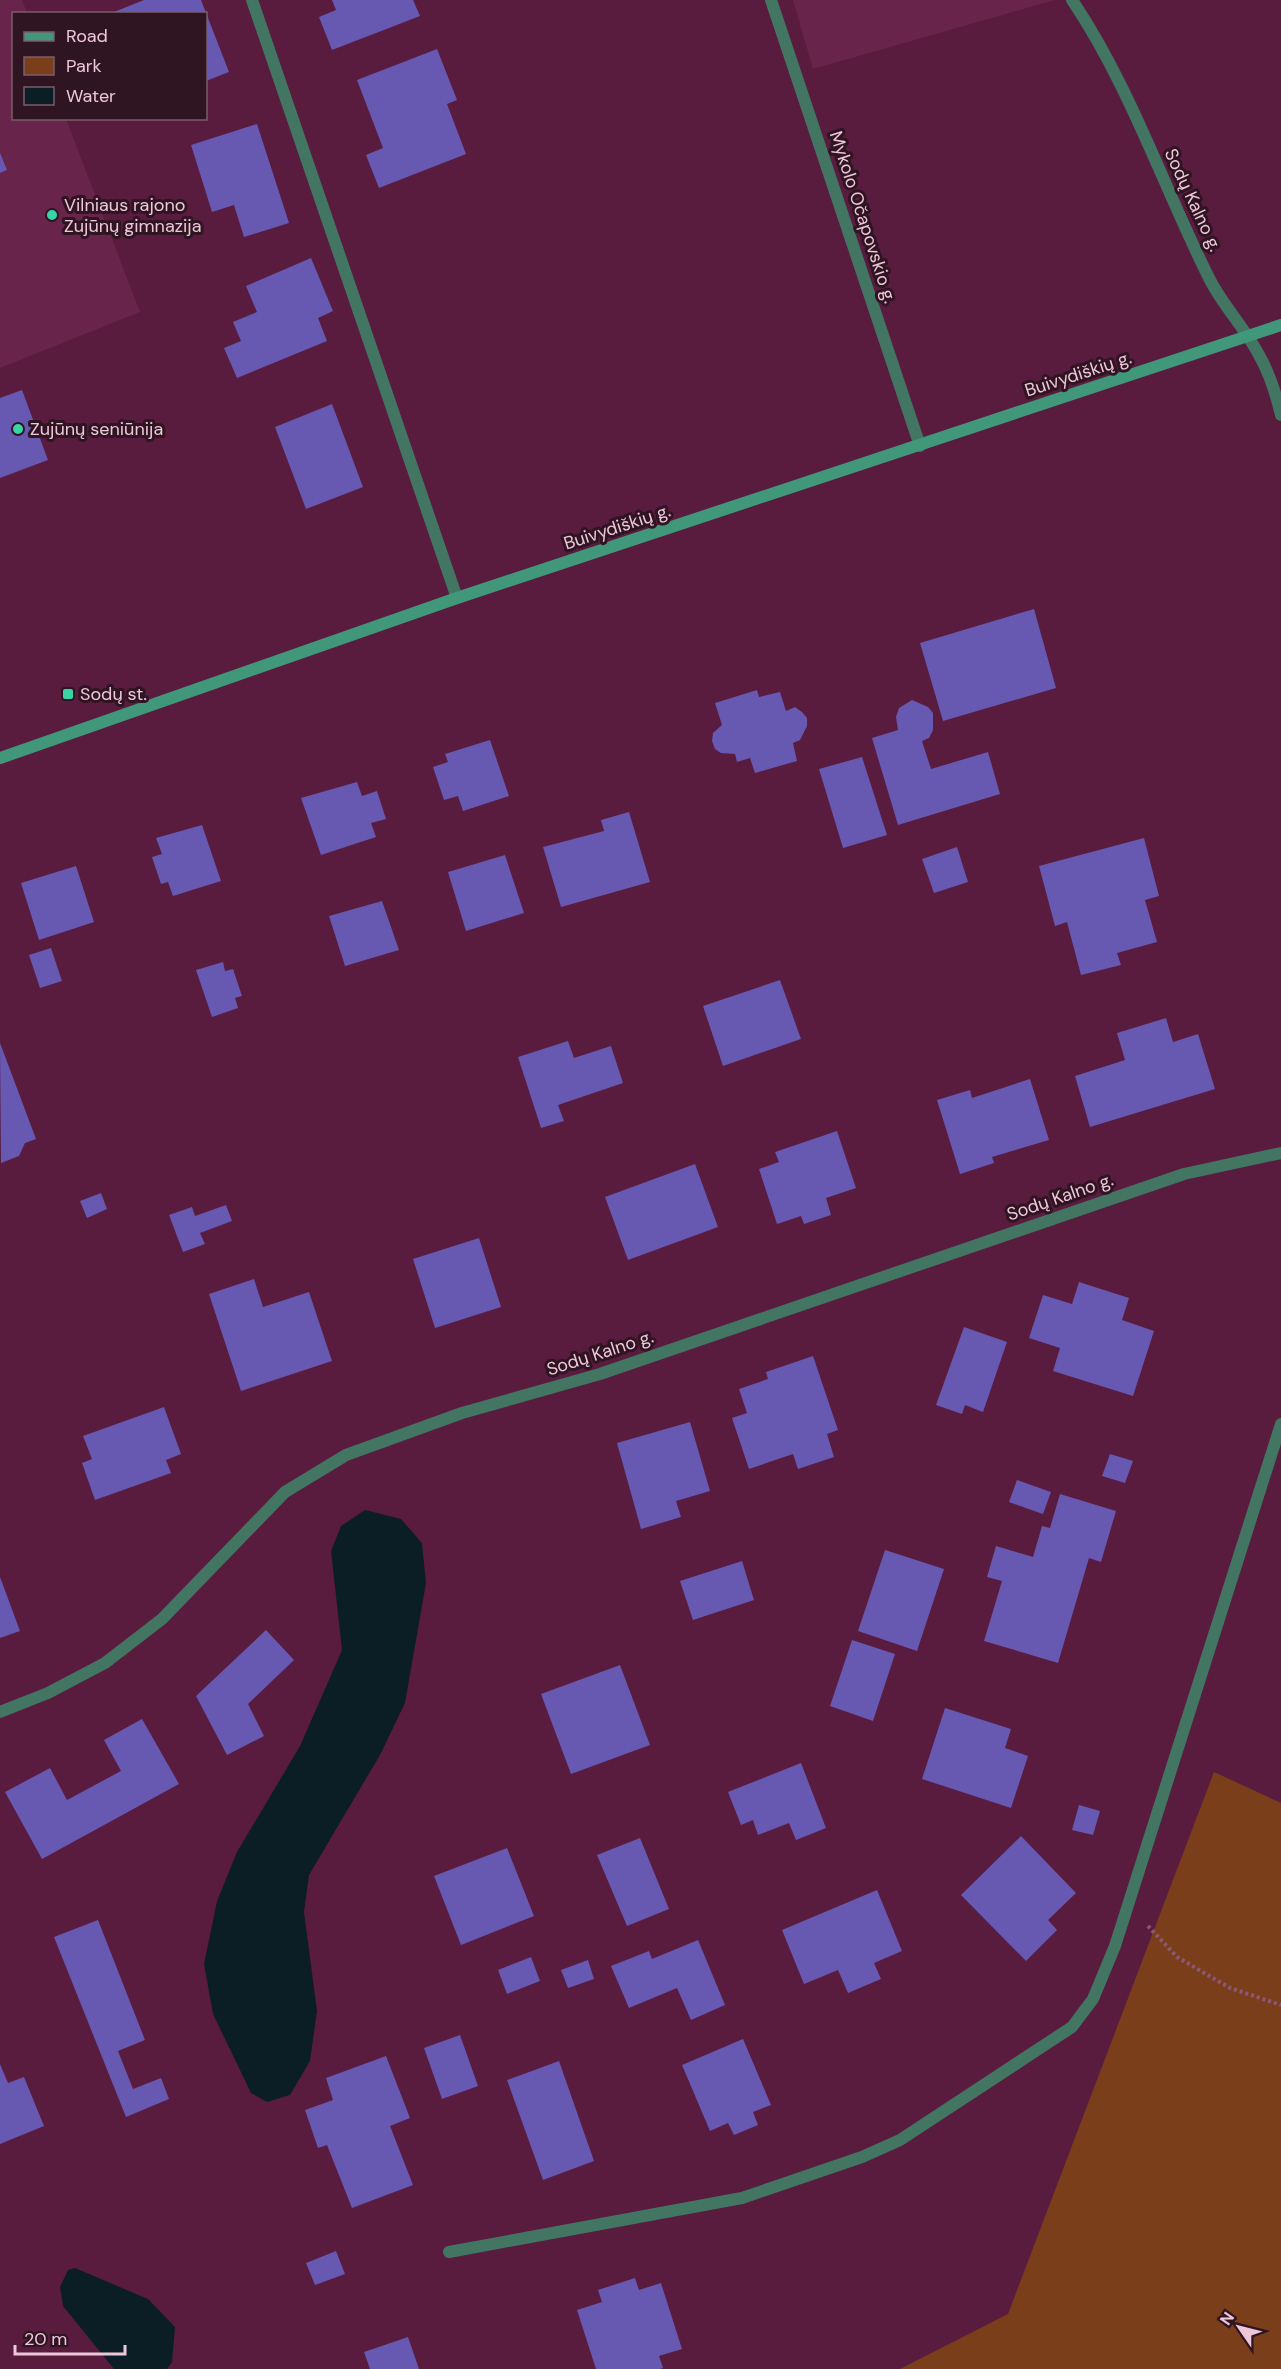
<svg xmlns="http://www.w3.org/2000/svg" width="1281" height="2369" font-family="'DM Sans',sans-serif">
<style>
.built{fill:#69244b}
.green{fill:#7a3e1b}
.water{fill:#0c1e25}
.building{fill:#6758b2}
.lines{fill:none;stroke-linecap:round;stroke-linejoin:round}
.path{stroke:#8d5875;stroke-width:4;stroke-dasharray:3 3;stroke-linecap:butt}
.street{stroke:#427562;stroke-width:12}
.secondary{stroke:#41977a;stroke-width:12}
.poi-dot{fill:#37d4a6;stroke:#2f1422;stroke-width:2}
.labels{text-anchor:middle;stroke-width:6;stroke-linejoin:round;paint-order:stroke}
.street-label{font-size:18px;fill:#edc7d9;stroke:#2f1422}
.poi-label{font-size:18px;fill:#edc7d9;stroke:#2f1422;text-anchor:start}
</style>
<rect width="100%" height="100%" fill="#591c3f"/>
<!-- built -->
<path class="built" d="M 0,0 L 22,0 L 27,13 L 14,14 L 14,118 L 66,119 L 140,312 L 0,368 Z
M 793,0 L 1055,0 L 813,69 Z"/>
<!-- green -->
<path class="green" d="M 1214,1772 L 1281,1803 L 1281,2369 L 900,2369 L 1008,2314 Z"/>
<!-- water -->
<path class="water" d="M 365,1510 L 401,1519 L 422,1543 L 426,1583 L 405,1703 L 380,1755 L 309,1875 L 304,1912 L 317,2011 L 310,2061 L 290,2095 L 267,2102 L 251,2093 L 213,2014 L 204,1964 L 217,1901 L 237,1852 L 300,1746 L 342,1650 L 331,1551 L 341,1526 Z
M 75,2268 L 148,2299 L 175,2327 L 172,2362 L 167,2369 L 114,2369 L 63,2306 L 60,2287 L 68,2270 Z"/>
<!-- building -->
<path class="building" d="M 144,0 L 201,0 L 229,72 L 206,81 L 206,14 L 109,14 Z
M 332,0 L 413,0 L 420,16 L 332,50 L 319,17 L 336,10 Z
M 437,49 L 457,100 L 447,104 L 466,154 L 379,188 L 366,155 L 383,148 L 357,80 Z
M 257,124 L 289,223 L 244,237 L 234,205 L 212,212 L 191,145 Z
M 0,153 L 7,170 L 0,173 Z
M 311,258 L 333,311 L 318,318 L 327,341 L 237,378 L 224,348 L 241,341 L 233,322 L 257,312 L 246,286 Z
M 22,390 L 48,460 L 0,478 L 0,398 Z
M 332,404 L 363,487 L 306,509 L 275,427 Z
M 1034,609 L 1056,688 L 943,721 L 920,643 Z
M 757,690 L 759,697 L 780,692 L 786,711 L 795,707 L 802,712 L 807,718 L 807,726 L 800,740 L 793,743 L 797,761 L 755,773 L 750,758 L 737,762 L 735,754 L 721,753 L 715,749 L 712,741 L 713,733 L 722,725 L 715,703 Z
M 912,700 L 928,707 L 933,713 L 933,730 L 929,738 L 922,741 L 931,769 L 988,752 L 1000,794 L 898,825 L 872,738 L 898,730 L 896,717 L 899,708 Z
M 490,740 L 509,796 L 463,811 L 458,796 L 444,800 L 433,767 L 448,762 L 445,754 Z
M 862,757 L 887,835 L 843,848 L 819,769 Z
M 357,782 L 362,796 L 377,791 L 386,819 L 371,823 L 376,837 L 321,855 L 301,798 Z
M 629,812 L 650,882 L 561,907 L 543,847 L 604,831 L 601,820 Z
M 202,825 L 221,881 L 173,896 L 168,882 L 161,884 L 152,857 L 162,854 L 156,838 Z
M 1144,838 L 1159,896 L 1145,900 L 1157,942 L 1117,953 L 1121,965 L 1081,975 L 1067,922 L 1055,926 L 1039,866 Z
M 957,847 L 968,882 L 934,893 L 922,859 Z
M 505,855 L 524,913 L 466,931 L 448,872 Z
M 76,866 L 94,922 L 39,940 L 21,883 Z
M 382,901 L 399,950 L 345,966 L 329,916 Z
M 51,948 L 62,981 L 40,988 L 29,955 Z
M 223,962 L 225,971 L 233,969 L 242,996 L 235,998 L 238,1008 L 212,1017 L 196,970 Z
M 780,980 L 801,1039 L 723,1066 L 703,1006 Z
M 1166,1018 L 1173,1042 L 1198,1034 L 1215,1089 L 1090,1127 L 1075,1076 L 1125,1060 L 1117,1033 Z
M 568,1041 L 574,1058 L 611,1046 L 623,1083 L 558,1105 L 564,1121 L 541,1128 L 518,1057 Z
M 0,1043 L 36,1139 L 25,1143 L 19,1156 L 1,1163 Z
M 1030,1079 L 1049,1140 L 992,1157 L 994,1163 L 960,1174 L 937,1100 L 970,1090 L 972,1098 Z
M 837,1131 L 856,1188 L 826,1198 L 831,1215 L 804,1224 L 801,1216 L 777,1224 L 759,1169 L 779,1162 L 775,1152 Z
M 695,1164 L 718,1227 L 628,1260 L 605,1197 Z
M 101,1193 L 107,1209 L 87,1218 L 80,1201 Z
M 226,1205 L 232,1221 L 200,1233 L 205,1244 L 183,1252 L 169,1215 L 192,1207 L 195,1216 Z
M 479,1238 L 501,1307 L 435,1328 L 413,1259 Z
M 254,1279 L 263,1307 L 309,1292 L 332,1361 L 241,1391 L 209,1294 Z
M 1079,1282 L 1129,1298 L 1122,1320 L 1154,1331 L 1133,1396 L 1053,1371 L 1060,1348 L 1029,1338 L 1043,1295 L 1072,1304 Z
M 964,1327 L 1007,1342 L 983,1412 L 965,1405 L 962,1414 L 936,1405 Z
M 813,1356 L 838,1430 L 827,1434 L 834,1457 L 798,1469 L 793,1454 L 749,1469 L 732,1418 L 747,1413 L 739,1389 L 768,1379 L 766,1372 Z
M 164,1407 L 181,1454 L 166,1460 L 171,1473 L 95,1500 L 82,1463 L 92,1459 L 83,1436 Z
M 690,1422 L 710,1491 L 676,1501 L 681,1517 L 641,1529 L 617,1443 Z
M 1110,1454 L 1133,1461 L 1125,1483 L 1102,1476 Z
M 1017,1480 L 1051,1492 L 1043,1514 L 1009,1502 Z
M 1060,1494 L 1116,1511 L 1101,1562 L 1089,1558 L 1058,1663 L 984,1641 L 1002,1581 L 987,1577 L 996,1546 L 1033,1557 L 1042,1526 L 1050,1528 Z
M 885,1550 L 944,1569 L 917,1651 L 858,1631 Z
M 742,1561 L 754,1600 L 693,1620 L 680,1581 Z
M 0,1577 L 20,1631 L 0,1638 Z
M 266,1630 L 294,1660 L 248,1704 L 264,1736 L 227,1755 L 196,1696 Z
M 852,1640 L 895,1654 L 873,1721 L 830,1706 Z
M 620,1665 L 650,1745 L 571,1774 L 541,1694 Z
M 945,1708 L 1011,1729 L 1005,1748 L 1028,1756 L 1011,1808 L 922,1779 Z
M 142,1719 L 179,1784 L 42,1859 L 5,1792 L 50,1768 L 67,1800 L 121,1771 L 104,1740 Z
M 801,1763 L 826,1828 L 796,1840 L 789,1823 L 758,1835 L 753,1820 L 741,1825 L 728,1792 Z
M 1079,1805 L 1100,1811 L 1093,1835 L 1072,1830 Z
M 1021,1836 L 1076,1893 L 1048,1920 L 1057,1930 L 1026,1961 L 961,1895 Z
M 640,1838 L 669,1909 L 627,1926 L 597,1855 Z
M 507,1848 L 534,1916 L 461,1945 L 434,1876 Z
M 877,1890 L 902,1951 L 874,1963 L 881,1979 L 848,1993 L 838,1970 L 804,1984 L 782,1930 Z
M 98,1920 L 145,2040 L 118,2051 L 133,2089 L 161,2078 L 169,2099 L 126,2117 L 54,1937 Z
M 698,1940 L 725,2005 L 691,2020 L 677,1988 L 629,2008 L 611,1966 L 649,1951 L 652,1959 Z
M 531,1957 L 540,1981 L 507,1994 L 498,1970 Z
M 588,1960 L 594,1979 L 568,1988 L 561,1970 Z
M 460,2035 L 478,2086 L 442,2099 L 424,2048 Z
M 743,2039 L 771,2105 L 753,2112 L 758,2125 L 734,2135 L 728,2123 L 710,2131 L 682,2065 Z
M 386,2056 L 410,2118 L 390,2126 L 413,2185 L 352,2208 L 327,2145 L 318,2148 L 305,2110 L 333,2100 L 326,2078 Z
M 559,2061 L 594,2161 L 543,2180 L 507,2080 Z
M 0,2064 L 8,2083 L 24,2077 L 44,2126 L 0,2144 Z
M 336,2251 L 345,2274 L 315,2285 L 306,2263 Z
M 635,2278 L 639,2290 L 661,2283 L 682,2349 L 659,2356 L 663,2368 L 660,2369 L 596,2369 L 577,2310 L 602,2302 L 598,2290 Z
M 408,2337 L 419,2369 L 370,2369 L 364,2352 Z"/>
<g class="lines">
<!-- path -->
<path class="path" d="M 1148,1926 L 1177,1957 L 1230,1988 L 1281,2005"/>
<!-- street -->
<path class="street" d="M 252,0 L 457,598
M 771,0 L 920,446
M 1072,0 C 1130,86 1163,186 1209,278 C 1223,306 1245,328 1259,355 C 1270,374 1276,394 1281,415
M 0,1712 L 48,1693 L 105,1663 L 162,1619 L 285,1492 L 346,1455 L 462,1413 L 600,1374 L 1184,1174 L 1281,1153
M 449,2252 L 742,2198 L 862,2157 L 900,2140 L 1072,2027 L 1093,1999 L 1115,1946 L 1281,1424"/>
<!-- secondary -->
<path class="secondary" d="M 0,758 L 457,598 L 1281,325"/>
</g>
<!-- markers -->
<g class="poi-dot">
<circle cx="52" cy="215" r="6"/>
<circle cx="18" cy="429" r="6"/>
<rect x="62" y="688" width="12" height="12" rx="3"/>
</g>
<g class="labels">
<!-- street labels -->
<g class="street-label">
<text transform="translate(1193 200) rotate(65)" y="6">Sodų Kalno g.</text>
<text transform="translate(863 217) rotate(72)" y="6">Mykolo Očapovskio g.</text>
<text transform="translate(1078 374) rotate(-18)" y="6">Buivydiškių g.</text>
<text transform="translate(617 527) rotate(-18)" y="6">Buivydiškių g.</text>
<text transform="translate(1060 1197) rotate(-19)" y="6">Sodų Kalno g.</text>
<text transform="translate(600 1353) rotate(-18)" y="6">Sodų Kalno g.</text>
</g>
<!-- poi labels -->
<g class="poi-label">
<text x="64" y="211">Vilniaus rajono<tspan x="64" dy="21">Zujūnų gimnazija</tspan></text>
<text x="30" y="435">Zujūnų seniūnija</text>
<text x="80" y="700">Sodų st.</text>
</g>
</g>
<!-- legend -->
<rect x="12" y="12" width="195" height="108" fill="#2f1422" stroke="#7b5c6b" stroke-width="1.5"/>
<rect x="24" y="32" width="30" height="9" fill="#41977a" stroke="#7b5c6b" stroke-width="1.5"/>
<text x="66" y="42" font-size="18" fill="#edc7d9">Road</text>
<rect x="24" y="57" width="30" height="18" fill="#7a3e1b" stroke="#7b5c6b" stroke-width="1.5"/>
<text x="66" y="72" font-size="18" fill="#edc7d9">Park</text>
<rect x="24" y="87" width="30" height="18" fill="#0c1e25" stroke="#7b5c6b" stroke-width="1.5"/>
<text x="66" y="102" font-size="18" fill="#edc7d9">Water</text>
<!-- north arrow -->
<g transform="translate(1239 2327) rotate(305)" stroke="#2f1422" stroke-width="4.5" paint-order="stroke">
<path d="M0-4.5L10 22L0 15L-10 22Z" fill="#edc7d9"/>
<text y="-9" font-size="16" font-weight="bold" text-anchor="middle" fill="#edc7d9">N</text>
</g>
<!-- scale -->
<path d="M15 2345v9h110v-9" fill="none" stroke="#edc7d9" stroke-width="3"/>
<text x="24" y="2345" font-size="18" fill="#edc7d9" stroke="#2f1422" stroke-width="4.5" paint-order="stroke">20 m</text>
</svg>
